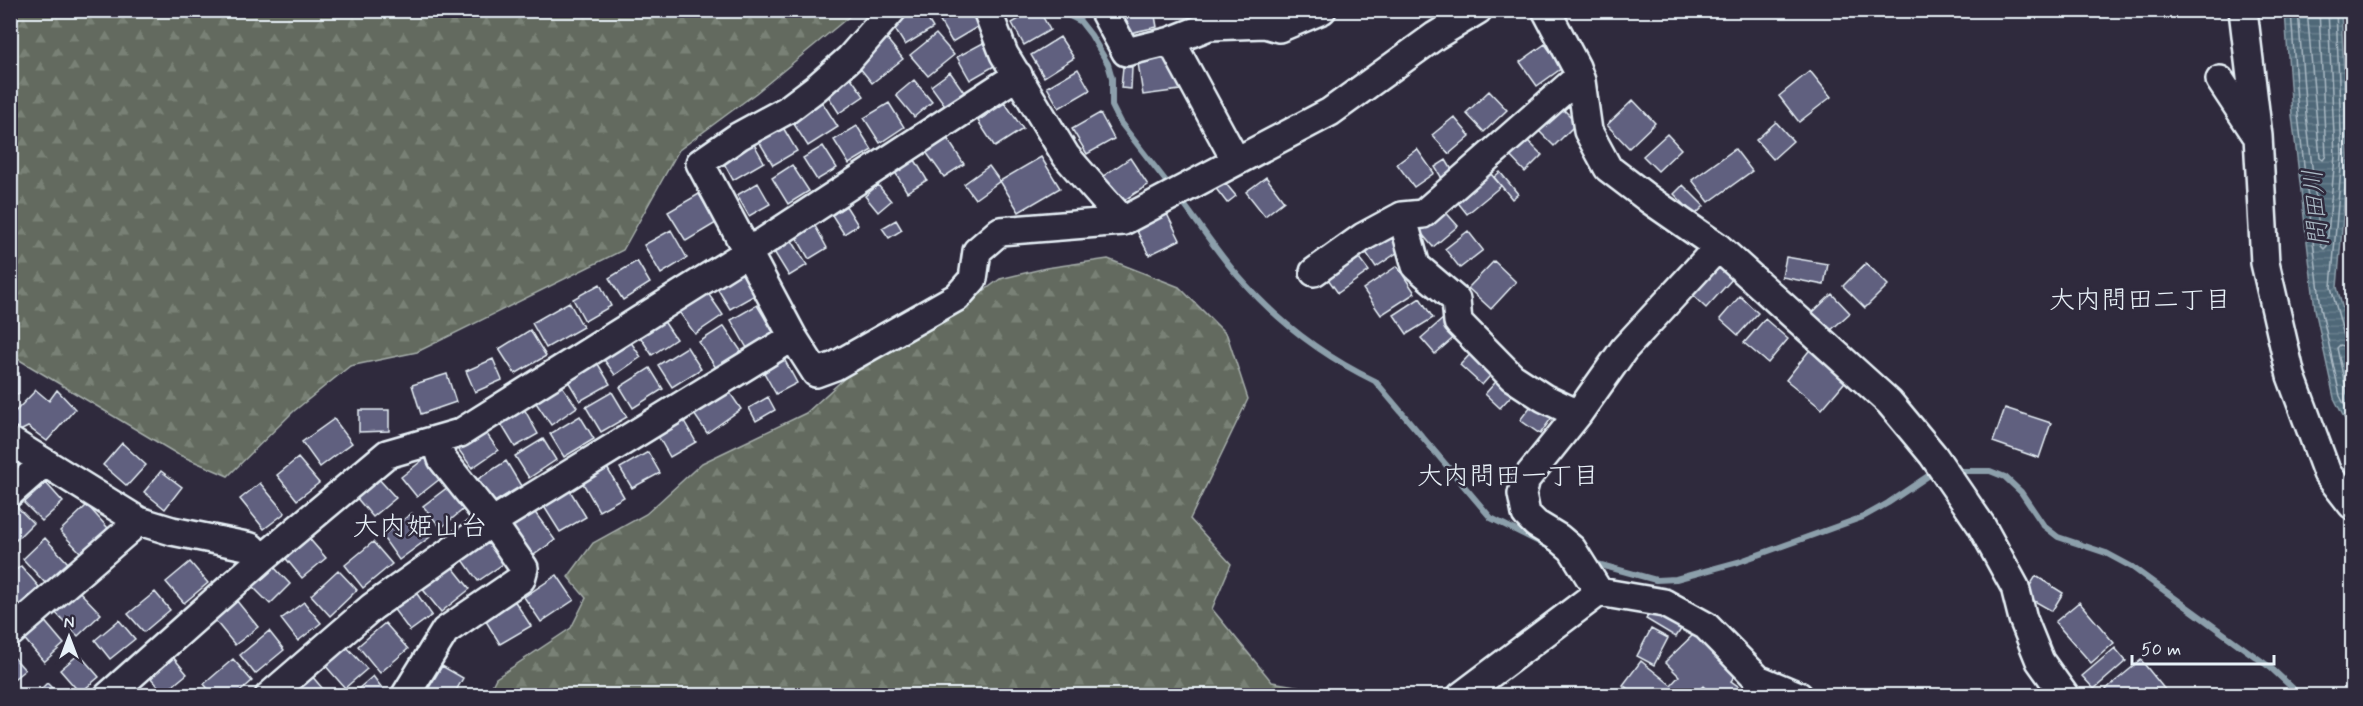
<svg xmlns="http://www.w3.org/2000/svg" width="2363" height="706" font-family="Mynerve,'Klee One',sans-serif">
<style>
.forest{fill:url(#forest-firs);stroke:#a6aeab;stroke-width:1.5}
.water{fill:url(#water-rules);stroke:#8c9fab;stroke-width:1.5}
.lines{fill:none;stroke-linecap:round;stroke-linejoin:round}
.shore{stroke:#abbac5;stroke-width:1.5}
.stream{stroke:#8c9fab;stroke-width:6}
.building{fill:#61617f;stroke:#e8f1f8;stroke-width:1.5}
.minor-casing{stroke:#e8f1f8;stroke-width:32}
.minor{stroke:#2f2a3d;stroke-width:27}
.labels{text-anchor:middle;stroke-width:5;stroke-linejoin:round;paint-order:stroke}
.water-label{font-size:26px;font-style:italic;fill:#abbac5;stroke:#2f2a3d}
.neighbourhood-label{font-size:26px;fill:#e8f1f8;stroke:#2f2a3d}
.quarter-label{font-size:27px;fill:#e8f1f8;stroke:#2f2a3d}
</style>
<defs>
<pattern id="forest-firs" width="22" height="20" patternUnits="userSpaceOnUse" patternTransform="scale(1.5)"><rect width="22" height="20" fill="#636b5e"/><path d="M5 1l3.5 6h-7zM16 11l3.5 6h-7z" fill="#798176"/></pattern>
<pattern id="water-rules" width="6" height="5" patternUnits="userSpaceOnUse" patternTransform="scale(1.5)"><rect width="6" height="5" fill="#4f6878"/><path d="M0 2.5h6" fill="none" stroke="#687e8c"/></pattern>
</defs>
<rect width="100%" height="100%" fill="#2f2a3d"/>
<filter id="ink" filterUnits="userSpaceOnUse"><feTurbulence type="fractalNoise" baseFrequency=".0167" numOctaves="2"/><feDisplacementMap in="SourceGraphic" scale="12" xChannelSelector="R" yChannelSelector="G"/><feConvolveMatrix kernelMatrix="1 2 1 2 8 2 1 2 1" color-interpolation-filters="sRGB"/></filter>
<g filter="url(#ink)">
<!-- forest -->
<path class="forest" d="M 11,10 L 856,10 L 856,11 L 756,93 L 679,150 L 623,250 L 417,352 L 350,366 L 294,411 L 228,476 L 177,454 L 11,355 Z
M 1108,259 L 1179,287 L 1227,335 L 1248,399 L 1190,519 L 1231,564 L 1212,609 L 1272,682 L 1348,695 L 487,696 L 496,678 L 571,628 L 586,598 L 568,577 L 593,543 L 646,514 L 702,463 L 806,413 L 858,366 L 978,295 L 1000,279 L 1046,268 Z"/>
<!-- water -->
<path class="water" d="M 2285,11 L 2341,11 L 2348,157 L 2337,287 L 2352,345 L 2352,433 L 2334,398 L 2315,309 L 2292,115 Z"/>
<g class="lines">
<!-- shore -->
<path class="shore" d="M 2291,10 L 2298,115 L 2321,308 L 2340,396 L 2352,420
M 2298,10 L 2306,114 L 2321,246 L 2324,249 L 2327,246 L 2335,156 L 2328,10
M 2307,10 L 2320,158 L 2323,160 L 2326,156 L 2319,10
M 2336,10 L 2342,156 L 2331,287 L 2344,336 L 2348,340 L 2352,341
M 2352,348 L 2340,345 L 2337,348 L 2347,393 L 2352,404"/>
<!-- stream -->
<path class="stream" d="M 1058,10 L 1080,21 L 1091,35 L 1108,64 L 1112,78 L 1112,106 L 1120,122 L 1172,189
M 1180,199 C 1199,224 1217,252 1238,276 C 1276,320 1323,356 1375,381 L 1491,518 L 1549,547
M 1954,471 L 1990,471 L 2005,477 L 2021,492 L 2044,526 L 2058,537 L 2106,553 L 2132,567 L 2271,668 L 2301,696
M 1590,562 L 1656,580 L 1676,579 L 1738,562 L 1863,517 L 1888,503 L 1934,472 L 1938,472"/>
</g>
<!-- building -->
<path class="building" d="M 917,10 L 922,10 L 933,28 L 905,45 L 893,26 Z
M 952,10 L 970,10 L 979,26 L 952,42 L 938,18 Z
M 1034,10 L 1039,10 L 1050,30 L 1024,45 L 1012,23 Z
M 1120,10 L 1154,10 L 1157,27 L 1125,34 Z
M 936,34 L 954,55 L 928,76 L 910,55 Z
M 1060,37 L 1074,58 L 1044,77 L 1031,55 Z
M 886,38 L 903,59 L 872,83 L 855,62 Z
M 983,43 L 996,65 L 970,80 L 957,57 Z
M 1545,44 L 1562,68 L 1537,86 L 1520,62 Z
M 1152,58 L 1167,59 L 1177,70 L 1180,90 L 1143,95 L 1138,63 Z
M 1123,67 L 1132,67 L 1131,89 L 1121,88 Z
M 1078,69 L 1090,90 L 1059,108 L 1047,87 Z
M 1810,71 L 1831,97 L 1799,122 L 1779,96 Z
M 950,72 L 966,95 L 947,108 L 931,86 Z
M 849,75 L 864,96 L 839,113 L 825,91 Z
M 914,80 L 932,102 L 914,117 L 896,95 Z
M 1489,91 L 1507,110 L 1484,132 L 1466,113 Z
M 820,99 L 838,127 L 808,146 L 790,118 Z
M 1633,100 L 1655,123 L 1629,148 L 1607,125 Z
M 889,103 L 904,127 L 880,143 L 864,118 Z
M 1005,103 L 1023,129 L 995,147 L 978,121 Z
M 1558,104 L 1577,123 L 1554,146 L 1535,127 Z
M 1100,113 L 1114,139 L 1087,154 L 1072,129 Z
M 1454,117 L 1470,136 L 1449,154 L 1432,135 Z
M 778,119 L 797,151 L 773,165 L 754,133 Z
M 1776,122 L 1793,141 L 1773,159 L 1756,140 Z
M 857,126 L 872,150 L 849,164 L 834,140 Z
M 1667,134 L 1681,149 L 1658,171 L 1643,156 Z
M 750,137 L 764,162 L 733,180 L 719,154 Z
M 947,138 L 964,164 L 944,177 L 926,152 Z
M 1525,138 L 1542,155 L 1525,172 L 1508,154 Z
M 823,146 L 837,168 L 817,180 L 803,158 Z
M 1417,149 L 1434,173 L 1414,187 L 1397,164 Z
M 1735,149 L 1752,171 L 1709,202 L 1692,180 Z
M 1041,157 L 1060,188 L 1019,212 L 1000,181 Z
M 1130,158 L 1148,185 L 1120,203 L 1102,177 Z
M 915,160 L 927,180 L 907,192 L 895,172 Z
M 1446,160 L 1457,178 L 1446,185 L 1435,167 Z
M 792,165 L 809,191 L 788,204 L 772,178 Z
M 989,166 L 1000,181 L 975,199 L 964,184 Z
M 1485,167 L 1501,186 L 1467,214 L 1452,195 Z
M 1500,172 L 1518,194 L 1512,199 L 1494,177 Z
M 1266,177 L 1284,201 L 1265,216 L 1246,192 Z
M 1222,179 L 1236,196 L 1227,203 L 1214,186 Z
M 758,183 L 770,204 L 749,216 L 737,195 Z
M 878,185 L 891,201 L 878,212 L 865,196 Z
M 1683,185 L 1704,206 L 1695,215 L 1674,194 Z
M 699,194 L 716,223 L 686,241 L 668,212 Z
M 846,206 L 858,225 L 844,234 L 832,215 Z
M 1442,208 L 1458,226 L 1433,247 L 1417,228 Z
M 1167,214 L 1180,240 L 1149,255 L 1136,229 Z
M 896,220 L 902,230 L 889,238 L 882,228 Z
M 814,224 L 827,248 L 809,259 L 795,235 Z
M 1389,226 L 1404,248 L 1376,267 L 1361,245 Z
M 671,230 L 687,258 L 661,274 L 644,245 Z
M 1468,231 L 1483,250 L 1460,268 L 1445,249 Z
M 791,239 L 807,265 L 789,276 L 773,250 Z
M 1353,250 L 1369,271 L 1338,293 L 1323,272 Z
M 1786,257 L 1828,264 L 1824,285 L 1782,277 Z
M 1714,258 L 1734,277 L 1706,308 L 1686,289 Z
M 637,261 L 650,283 L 623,300 L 609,278 Z
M 1494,261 L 1516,282 L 1491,309 L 1468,288 Z
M 1866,263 L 1888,285 L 1865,308 L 1843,286 Z
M 1397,266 L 1415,293 L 1381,315 L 1363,289 Z
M 742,273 L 755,295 L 730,309 L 717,288 Z
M 600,284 L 611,306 L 585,321 L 573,299 Z
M 705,289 L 723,315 L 695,334 L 677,309 Z
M 1832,294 L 1850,313 L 1830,331 L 1812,313 Z
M 1740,296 L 1758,313 L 1738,335 L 1720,319 Z
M 1420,298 L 1433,318 L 1407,334 L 1394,315 Z
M 569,302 L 583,327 L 546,348 L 532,323 Z
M 757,305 L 773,332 L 747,348 L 731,320 Z
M 659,314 L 676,339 L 652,355 L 635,329 Z
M 1444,318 L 1458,334 L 1435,354 L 1421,338 Z
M 1765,319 L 1788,339 L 1768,363 L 1744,343 Z
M 724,326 L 741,351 L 716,368 L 699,342 Z
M 530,330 L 546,356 L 515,374 L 499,349 Z
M 626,335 L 641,357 L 615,375 L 600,354 Z
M 687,347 L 701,369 L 672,387 L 658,365 Z
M 1812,347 L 1849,377 L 1822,409 L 1786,380 Z
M 1476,348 L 1497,368 L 1482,385 L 1460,365 Z
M 783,357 L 797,383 L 776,394 L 762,369 Z
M 493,359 L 502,380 L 475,392 L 466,371 Z
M 595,359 L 610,384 L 580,401 L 565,376 Z
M 650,368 L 663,389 L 633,408 L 620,387 Z
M 10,373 L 19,373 L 19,394 L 10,393 Z
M 447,374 L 456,402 L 421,414 L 412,385 Z
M 1503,374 L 1519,387 L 1500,408 L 1485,394 Z
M 557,379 L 577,407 L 551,425 L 532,397 Z
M 726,387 L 741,409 L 707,433 L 692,411 Z
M 36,390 L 49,401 L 57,390 L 75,409 L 47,441 L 28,427 L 18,432 L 10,428 L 10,417 Z
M 612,392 L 627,417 L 601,432 L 586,407 Z
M 768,397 L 775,410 L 756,421 L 749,408 Z
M 1534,402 L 1553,416 L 1540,434 L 1520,420 Z
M 522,405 L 538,434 L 515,447 L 498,419 Z
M 2005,408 L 2051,423 L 2039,458 L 1993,442 Z
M 359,410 L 389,410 L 389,431 L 359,432 Z
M 580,416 L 594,439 L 564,457 L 550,434 Z
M 334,419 L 352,443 L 320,467 L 302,442 Z
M 684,421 L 696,442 L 670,457 L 658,436 Z
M 482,427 L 498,450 L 472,468 L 456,446 Z
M 543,439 L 556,460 L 529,478 L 515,456 Z
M 122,443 L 146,465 L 127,486 L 103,465 Z
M 648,452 L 660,473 L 632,488 L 620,468 Z
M 429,455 L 445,475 L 417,497 L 401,477 Z
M 298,458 L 319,483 L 297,500 L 277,475 Z
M 506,461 L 521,486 L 493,503 L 478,479 Z
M 606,466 L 624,497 L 599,511 L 581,480 Z
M 161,471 L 182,487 L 165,509 L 144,492 Z
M 377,477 L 396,498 L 373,517 L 355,496 Z
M 46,483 L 63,502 L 42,521 L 24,503 Z
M 260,483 L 285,513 L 264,529 L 240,499 Z
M 448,487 L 465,508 L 441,528 L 423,506 Z
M 569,489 L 586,517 L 560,532 L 543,505 Z
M 12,502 L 33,523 L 10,546 L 10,503 Z
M 87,505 L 108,528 L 81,553 L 60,531 Z
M 531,507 L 555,540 L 531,557 L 508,524 Z
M 412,513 L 430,537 L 399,560 L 382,536 Z
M 307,536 L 326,558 L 302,578 L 283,555 Z
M 45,538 L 68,563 L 46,584 L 23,559 Z
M 489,538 L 506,562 L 478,581 L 461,557 Z
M 373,542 L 392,564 L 363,588 L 345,565 Z
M 190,562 L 208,583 L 184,603 L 166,582 Z
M 450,564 L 470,589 L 441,612 L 421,587 Z
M 21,566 L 39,587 L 13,610 L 10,608 L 10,575 Z
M 273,566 L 290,584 L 270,604 L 252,586 Z
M 338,570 L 357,590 L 330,616 L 311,595 Z
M 557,575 L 574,600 L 541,622 L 524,597 Z
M 2036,576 L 2063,593 L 2052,611 L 2024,595 Z
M 76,588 L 101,614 L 78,636 L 53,610 Z
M 415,591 L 432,615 L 410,631 L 392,607 Z
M 155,592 L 170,610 L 144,632 L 128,614 Z
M 236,600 L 258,627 L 235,645 L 213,618 Z
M 514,600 L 531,626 L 500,644 L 484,618 Z
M 304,602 L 321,623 L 298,641 L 281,619 Z
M 2079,602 L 2114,643 L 2091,663 L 2055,622 Z
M 1655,605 L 1685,623 L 1676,637 L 1646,619 Z
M 42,618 L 64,644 L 44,662 L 22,636 Z
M 119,620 L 135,639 L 110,659 L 95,640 Z
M 385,623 L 408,649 L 380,673 L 358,646 Z
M 1651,629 L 1668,638 L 1654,665 L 1637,656 Z
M 269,631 L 284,650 L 255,674 L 240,655 Z
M 1694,634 L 1736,674 L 1731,681 L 1742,689 L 1736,696 L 1713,696 L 1703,686 L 1693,696 L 1685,696 L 1681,693 L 1679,696 L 1665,696 L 1657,690 L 1653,696 L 1637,696 L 1623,685 L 1641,661 L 1671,685 L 1679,676 L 1665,662 Z
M 345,645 L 367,669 L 345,688 L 324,664 Z
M 2115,648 L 2126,661 L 2094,689 L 2082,676 Z
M 10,653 L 25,670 L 10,682 Z
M 79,654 L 99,677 L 80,693 L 60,670 Z
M 173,657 L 187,674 L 164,693 L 150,677 Z
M 233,659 L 252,681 L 235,696 L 214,696 L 204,684 Z
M 2141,660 L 2170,696 L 2112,696 L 2106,689 Z
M 442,666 L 463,678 L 453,696 L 424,696 Z
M 311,675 L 329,696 L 288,696 Z
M 373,676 L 388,696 L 350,696 Z
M 47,683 L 60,696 L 34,696 Z
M 136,686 L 144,696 L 123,696 Z"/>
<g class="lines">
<defs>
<path id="minor" d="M 892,10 L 850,58 L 816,88 L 787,110 L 739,136 L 700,163 L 793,337 L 816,373 L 835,366 L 957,297 L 973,279 L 977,251 L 1000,231 L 1123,221 L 1330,112 L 1435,36 L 1478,10
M 987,10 L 1004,54 L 1066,156 L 1123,221
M 1103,10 L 1126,52 L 1171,41 L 1236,161
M 1546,10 L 1576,67 L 1581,81 L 1588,131 L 1608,168 L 1650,200 L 1718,247 L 1889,402 L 1933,455 L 1981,525 L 2015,587 L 2023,619 L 2040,661 L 2065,696
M 2243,10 L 2258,136 L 2265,263 L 2291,376 L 2327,473 L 2352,505
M 1171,41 L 1209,26 L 1265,24 L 1279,28 L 1322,10
M 2220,80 L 2255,133
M 1402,216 L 1416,266 L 1456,300 L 1458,322 L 1512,377 L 1544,398 L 1578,414
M 1314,272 L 1363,237 L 1402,216 L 1423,214 L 1573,82 L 1581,81
M 10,441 L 139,521 L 172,531 L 251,547 L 262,559
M 10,493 L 44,463
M 1599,592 L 1572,549 L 1559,538 L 1536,524 L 1526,514 L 1522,494 L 1526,479 L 1578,414 L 1624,349 L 1718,247
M 10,633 L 139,521
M 108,696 L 262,559 L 387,454 L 460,433 L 748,252 L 1018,75
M 269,696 L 372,607 L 492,522 L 793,337
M 405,696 L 445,631 L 521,579 L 524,568 L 492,522 L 442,459 L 436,440
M 1461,696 L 1599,592 L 1664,603 L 1706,626 L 1758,679 L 1799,696"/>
</defs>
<!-- minor casing -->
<use href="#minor" class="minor-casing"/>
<!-- minor -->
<use href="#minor" class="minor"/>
</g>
</g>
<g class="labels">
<!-- water labels -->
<g class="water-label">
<text transform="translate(2315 208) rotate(-95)" y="9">問田川</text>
</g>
<!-- neighbourhood labels -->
<g class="neighbourhood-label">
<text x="2140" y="308">大内問田二丁目</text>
<text x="1508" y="484">大内問田一丁目</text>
</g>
<!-- quarter labels -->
<g class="quarter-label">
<text x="420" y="535">大内姫山台</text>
</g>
</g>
<!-- margin -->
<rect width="2363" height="706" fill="none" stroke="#2f2a3d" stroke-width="36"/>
<rect x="18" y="18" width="2327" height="670" fill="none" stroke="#e8f1f8" stroke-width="2" filter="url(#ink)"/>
<!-- north arrow -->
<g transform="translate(69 637)" stroke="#2f2a3d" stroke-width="4.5" paint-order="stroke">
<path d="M0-4.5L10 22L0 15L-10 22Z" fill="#e8f1f8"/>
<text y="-9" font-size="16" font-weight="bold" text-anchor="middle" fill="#e8f1f8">N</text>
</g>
<!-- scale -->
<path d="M2132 655v9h142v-9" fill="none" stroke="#e8f1f8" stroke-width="3"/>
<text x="2141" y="655" font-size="18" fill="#e8f1f8" stroke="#2f2a3d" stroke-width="4.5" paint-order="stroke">50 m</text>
</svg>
